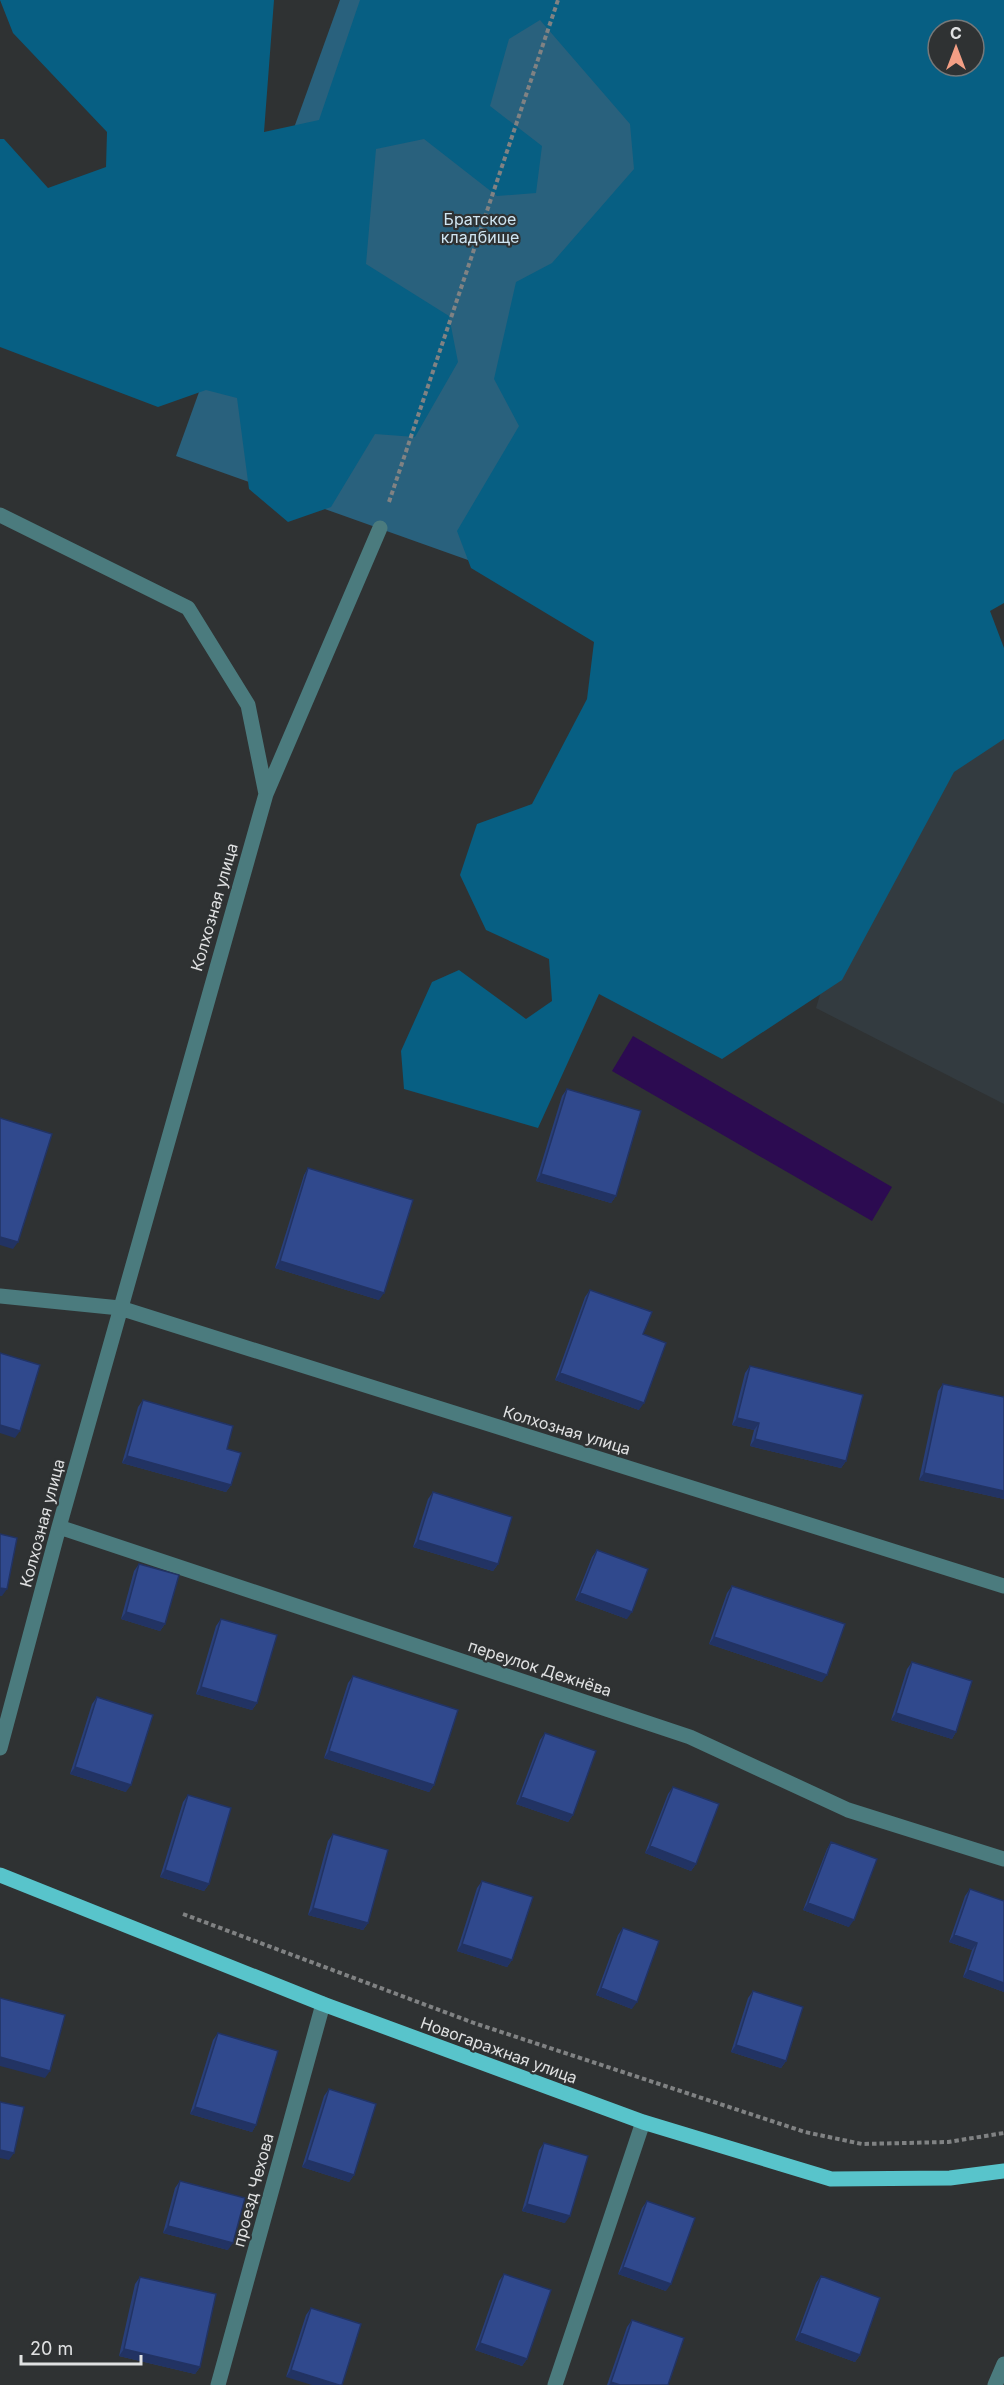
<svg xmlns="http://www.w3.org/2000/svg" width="1004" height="2385" font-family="Inter,sans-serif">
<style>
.built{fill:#333b40}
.green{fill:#29617d}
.forest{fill:#075f83;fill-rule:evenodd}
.water{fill:#2c0b51}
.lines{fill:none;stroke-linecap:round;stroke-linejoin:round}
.path{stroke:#808283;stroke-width:4;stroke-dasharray:4.5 3;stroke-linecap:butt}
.minor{stroke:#4b7b7e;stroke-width:15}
.major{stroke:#58c4cb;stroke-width:15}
.wall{fill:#293f79}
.shaded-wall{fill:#223363}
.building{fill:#30498d;stroke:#223363;stroke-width:1.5}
.labels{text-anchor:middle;stroke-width:4.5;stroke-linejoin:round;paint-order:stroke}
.park-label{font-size:16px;fill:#cfe5f2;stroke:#2f3233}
.street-label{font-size:16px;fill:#e0e1e2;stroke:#2f3233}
</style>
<rect width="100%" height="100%" fill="#2f3233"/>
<!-- built -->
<path class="built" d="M 1004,665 L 1004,1104 L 816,1008 L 917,671 Z"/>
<!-- green -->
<path class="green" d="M 340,0 L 783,0 L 569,596 L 176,456 Z"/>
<!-- forest -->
<path class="forest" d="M 0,0 L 274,0 L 264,132 L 319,120 L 360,0 L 1004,0 L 1004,603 L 990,611 L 1004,648 L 1004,739 L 954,772 L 842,980 L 722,1059 L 599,994 L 538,1128 L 404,1089 L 401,1051 L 432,982 L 459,970 L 526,1019 L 552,1001 L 549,959 L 486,930 L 460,875 L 477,824 L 532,804 L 587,699 L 594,642 L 471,568 L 457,531 L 519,426 L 494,379 L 516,282 L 552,263 L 634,169 L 630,124 L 540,20 L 509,39 L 490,106 L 542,146 L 536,193 L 497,196 L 424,139 L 376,149 L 366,264 L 449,316 L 458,362 L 415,437 L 375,434 L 331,507 L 288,522 L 249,489 L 237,398 L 206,390 L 158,407 L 0,347 L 0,139 L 4,139 L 48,188 L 106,167 L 107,132 L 13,33 ZM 938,30 L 974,30 L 974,66 L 938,66 Z"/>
<!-- water -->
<path class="water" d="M 633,1036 L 892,1187 L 872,1221 L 612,1071 Z"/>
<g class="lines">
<!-- path -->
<path class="path" d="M 389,502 L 558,0
M 183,1914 L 474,2023 L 805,2132 L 862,2144 L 948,2142 L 1004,2133"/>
<!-- minor -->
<path class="minor" d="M 0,515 L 188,608 L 248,705 L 266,794
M 0,1296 L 120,1308 L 1004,1586
M 59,1527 L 690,1737 L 848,1810 L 1004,1859
M 0,1748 L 59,1527 L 266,794 L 380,528
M 218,2385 L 323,2004
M 555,2385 L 643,2122
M 995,2385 L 1004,2364"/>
<!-- major -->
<path class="major" d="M 0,1875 L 323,2004 L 643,2122 L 831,2179 L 950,2178 L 1004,2171"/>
</g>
<!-- wall -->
<path class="wall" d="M 567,1089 L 616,1196 L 611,1203 L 536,1181 L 562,1096 Z
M 308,1168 L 379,1300 L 275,1268 L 304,1175 Z
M 590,1290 L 643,1334 L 639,1410 L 555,1380 L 585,1297 Z
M 750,1366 L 846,1461 L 841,1468 L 750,1446 L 754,1430 L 732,1425 L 745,1373 Z
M 943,1384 L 1004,1397 L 1004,1499 L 919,1480 L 938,1391 Z
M 143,1400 L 227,1449 L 231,1485 L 226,1492 L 122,1463 L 138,1407 Z
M 433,1492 L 498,1564 L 493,1571 L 413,1547 L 428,1499 Z
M 597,1550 L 627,1619 L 575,1600 L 592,1557 Z
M 139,1564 L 165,1624 L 160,1631 L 121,1619 L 134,1571 Z
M 732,1586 L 822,1682 L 709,1644 L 727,1593 Z
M 221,1619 L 257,1703 L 252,1710 L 196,1694 L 216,1626 Z
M 912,1662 L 956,1732 L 952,1739 L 891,1720 L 907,1669 Z
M 353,1676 L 434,1785 L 429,1792 L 324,1758 L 348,1683 Z
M 97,1697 L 126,1792 L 70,1774 L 92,1704 Z
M 545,1733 L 573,1815 L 568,1822 L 516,1804 L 540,1740 Z
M 673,1787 L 696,1864 L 691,1871 L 645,1853 L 668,1794 Z
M 188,1795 L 209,1884 L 204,1891 L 160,1877 L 183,1802 Z
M 333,1834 L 368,1923 L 363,1930 L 308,1915 L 328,1841 Z
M 831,1842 L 849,1927 L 803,1910 L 827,1849 Z
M 482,1881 L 512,1960 L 507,1967 L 457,1951 L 477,1888 Z
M 970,1889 L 1004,1992 L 963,1977 L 972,1950 L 949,1942 L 965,1896 Z
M 623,1928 L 632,2009 L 596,1995 L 618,1935 Z
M 753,1991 L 786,2061 L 781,2068 L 731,2052 L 748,1998 Z
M 218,2033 L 256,2125 L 252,2132 L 190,2114 L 213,2040 Z
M 329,2089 L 354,2175 L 349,2182 L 302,2167 L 324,2096 Z
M 544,2143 L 565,2223 L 522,2211 L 539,2150 Z
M 180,2181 L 228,2250 L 163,2233 L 175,2188 Z
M 647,2201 L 666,2291 L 618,2274 L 642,2208 Z
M 504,2274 L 527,2359 L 522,2366 L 475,2350 L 499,2281 Z
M 821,2276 L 860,2355 L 855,2362 L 795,2340 L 816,2283 Z
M 140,2277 L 200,2367 L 195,2374 L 119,2356 L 135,2284 Z
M 311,2308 L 361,2324 L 286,2377 L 306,2315 Z
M 632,2320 L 668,2385 L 607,2385 L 627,2327 Z"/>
<!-- shaded-wall -->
<path class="shaded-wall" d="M 541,1174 L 616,1196 L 611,1203 L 536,1181 Z
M 0,1237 L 18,1242 L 13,1249 L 0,1245 Z
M 280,1261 L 384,1293 L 379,1300 L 275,1268 Z
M 560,1373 L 644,1403 L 639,1410 L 555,1380 Z
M 737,1418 L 759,1423 L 754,1430 L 732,1425 Z
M 0,1425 L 20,1431 L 15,1438 L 0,1433 Z
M 755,1439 L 846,1461 L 841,1468 L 750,1446 Z
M 127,1456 L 231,1485 L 226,1492 L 122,1463 Z
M 924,1473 L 1004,1491 L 1004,1499 L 919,1480 Z
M 418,1540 L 498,1564 L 493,1571 L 413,1547 Z
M 0,1588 L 7,1589 L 2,1596 L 0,1596 Z
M 580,1593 L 632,1612 L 627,1619 L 575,1600 Z
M 126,1612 L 165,1624 L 160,1631 L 121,1619 Z
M 714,1637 L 827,1675 L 822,1682 L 709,1644 Z
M 201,1687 L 257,1703 L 252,1710 L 196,1694 Z
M 896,1713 L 956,1732 L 952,1739 L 891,1720 Z
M 329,1751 L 434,1785 L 429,1792 L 324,1758 Z
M 75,1767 L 131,1785 L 126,1792 L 70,1774 Z
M 521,1797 L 573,1815 L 568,1822 L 516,1804 Z
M 650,1846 L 696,1864 L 691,1871 L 645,1853 Z
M 165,1870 L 209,1884 L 204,1891 L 160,1877 Z
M 808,1903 L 854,1920 L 849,1927 L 803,1910 Z
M 313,1908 L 368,1923 L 363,1930 L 308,1915 Z
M 954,1935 L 977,1943 L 972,1950 L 949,1942 Z
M 462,1944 L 512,1960 L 507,1967 L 457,1951 Z
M 968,1970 L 1004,1983 L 1004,1992 L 963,1977 Z
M 601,1988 L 637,2002 L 632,2009 L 596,1995 Z
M 736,2045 L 786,2061 L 781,2068 L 731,2052 Z
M 0,2057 L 50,2071 L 45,2078 L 0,2066 Z
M 195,2107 L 256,2125 L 252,2132 L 190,2114 Z
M 0,2150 L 14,2153 L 9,2160 L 0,2158 Z
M 307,2160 L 354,2175 L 349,2182 L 302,2167 Z
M 527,2204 L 570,2216 L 565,2223 L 522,2211 Z
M 168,2226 L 233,2243 L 228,2250 L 163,2233 Z
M 623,2267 L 671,2284 L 666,2291 L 618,2274 Z
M 800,2333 L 860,2355 L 855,2362 L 795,2340 Z
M 480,2343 L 527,2359 L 522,2366 L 475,2350 Z
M 124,2349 L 200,2367 L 195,2374 L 119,2356 Z
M 291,2370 L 339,2385 L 312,2385 L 286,2377 Z
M 611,2382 L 620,2385 L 609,2385 Z"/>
<!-- building -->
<path class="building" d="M 567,1089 L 641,1111 L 616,1196 L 541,1174 Z
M 0,1118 L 52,1134 L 18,1242 L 0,1237 Z
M 308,1168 L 413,1200 L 384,1293 L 280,1261 Z
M 590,1290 L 652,1312 L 643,1334 L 666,1343 L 644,1403 L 560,1373 Z
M 0,1353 L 40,1365 L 20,1431 L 0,1425 Z
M 750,1366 L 863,1395 L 846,1461 L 755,1439 L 759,1423 L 737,1418 Z
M 943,1384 L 1004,1397 L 1004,1491 L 924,1473 Z
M 143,1400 L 233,1426 L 227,1449 L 241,1453 L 231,1485 L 127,1456 Z
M 433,1492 L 512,1517 L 498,1564 L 418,1540 Z
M 0,1534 L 17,1538 L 7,1589 L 0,1588 Z
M 597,1550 L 648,1569 L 632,1612 L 580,1593 Z
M 139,1564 L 179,1575 L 165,1624 L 126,1612 Z
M 732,1586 L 845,1624 L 827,1675 L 714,1637 Z
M 221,1619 L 277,1635 L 257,1703 L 201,1687 Z
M 912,1662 L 972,1681 L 956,1732 L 896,1713 Z
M 353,1676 L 458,1710 L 434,1785 L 329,1751 Z
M 97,1697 L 153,1715 L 131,1785 L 75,1767 Z
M 545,1733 L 596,1751 L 573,1815 L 521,1797 Z
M 673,1787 L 719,1804 L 696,1864 L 650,1846 Z
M 188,1795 L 231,1808 L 209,1884 L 165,1870 Z
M 333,1834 L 388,1850 L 368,1923 L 313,1908 Z
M 831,1842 L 877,1859 L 854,1920 L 808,1903 Z
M 482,1881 L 533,1897 L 512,1960 L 462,1944 Z
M 970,1889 L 1004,1901 L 1004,1983 L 968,1970 L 977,1943 L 954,1935 Z
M 623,1928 L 659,1941 L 637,2002 L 601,1988 Z
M 753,1991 L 803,2007 L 786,2061 L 736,2045 Z
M 0,1998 L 65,2015 L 50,2071 L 0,2057 Z
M 218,2033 L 278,2051 L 256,2125 L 195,2107 Z
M 329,2089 L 376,2104 L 354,2175 L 307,2160 Z
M 0,2102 L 24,2107 L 14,2153 L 0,2150 Z
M 544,2143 L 588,2156 L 570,2216 L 527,2204 Z
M 180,2181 L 245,2198 L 233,2243 L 168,2226 Z
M 647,2201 L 695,2218 L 671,2284 L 623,2267 Z
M 504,2274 L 551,2290 L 527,2359 L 480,2343 Z
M 821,2276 L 880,2298 L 860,2355 L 800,2333 Z
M 140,2277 L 216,2294 L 200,2367 L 124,2349 Z
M 311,2308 L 361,2324 L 342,2385 L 339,2385 L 291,2370 Z
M 632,2320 L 684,2338 L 668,2385 L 620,2385 L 611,2382 Z"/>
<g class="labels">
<!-- park labels -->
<g class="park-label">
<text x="480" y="225">Братское<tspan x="480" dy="18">кладбище</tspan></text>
</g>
<!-- street labels -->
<g class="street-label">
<text transform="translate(214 907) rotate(-74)" y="6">Колхозная улица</text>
<text transform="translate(567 1430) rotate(17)" y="6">Колхозная улица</text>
<text transform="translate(42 1523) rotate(-75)" y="6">Колхозная улица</text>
<text transform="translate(540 1668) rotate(18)" y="6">переулок Дежнёва</text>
<text transform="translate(499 2050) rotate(20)" y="6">Новогаражная улица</text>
<text transform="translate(253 2190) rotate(-75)" y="6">проезд Чехова</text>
</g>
</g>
<!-- north arrow -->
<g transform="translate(956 48)"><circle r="28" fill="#2f3233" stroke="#767879" stroke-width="1.5"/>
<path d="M0-4.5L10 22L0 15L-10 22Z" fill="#f39f85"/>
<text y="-9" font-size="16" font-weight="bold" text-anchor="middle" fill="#e0e1e2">С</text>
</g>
<!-- scale -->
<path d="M21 2355v9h120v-9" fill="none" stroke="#e0e1e2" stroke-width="3"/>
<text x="30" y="2355" font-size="18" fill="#e0e1e2" stroke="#2f3233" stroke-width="4.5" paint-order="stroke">20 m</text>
</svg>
